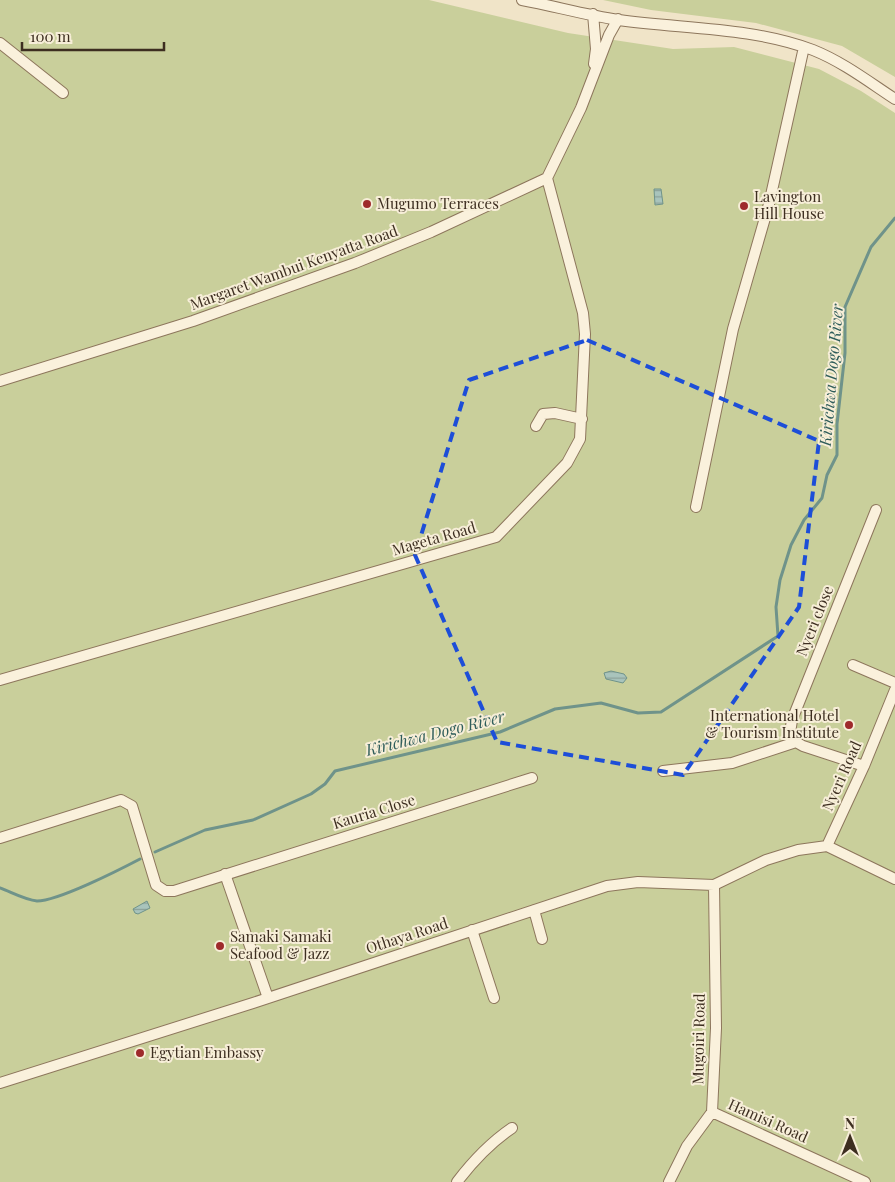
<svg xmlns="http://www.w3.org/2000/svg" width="895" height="1182" font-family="'Playfair Display',serif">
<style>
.garden{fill:#c9cf9b}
.water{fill:url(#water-rules);stroke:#6f938a}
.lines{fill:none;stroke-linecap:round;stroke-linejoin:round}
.stream{stroke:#6f938a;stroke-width:3}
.minor-casing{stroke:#8d765c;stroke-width:12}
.minor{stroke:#faf1dc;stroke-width:10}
.marked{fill:none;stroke:#1d4ed8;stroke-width:4;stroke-dasharray:10 6;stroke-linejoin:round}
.poi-dot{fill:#9e2a2b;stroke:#f7eed8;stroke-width:2}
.labels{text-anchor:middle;stroke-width:4;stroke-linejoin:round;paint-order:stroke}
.poi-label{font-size:15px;fill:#3d2e20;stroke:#f7eed8;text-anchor:start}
.street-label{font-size:15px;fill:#3d2e20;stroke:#f7eed8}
.water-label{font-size:16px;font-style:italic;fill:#2f5d5a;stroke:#f7eed8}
</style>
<defs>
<pattern id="water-rules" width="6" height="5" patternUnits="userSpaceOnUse" patternTransform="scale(1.25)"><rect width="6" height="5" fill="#a9c4bc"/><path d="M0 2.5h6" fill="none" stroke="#8ba098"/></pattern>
</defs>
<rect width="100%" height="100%" fill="#f0e4c8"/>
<!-- garden -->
<path class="garden" d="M 0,0 L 429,0 L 568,33 L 673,49 L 734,47 L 819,69 L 861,91 L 895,113 L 895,1182 L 0,1182 Z
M 603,0 L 895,0 L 895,77 L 842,46 L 756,23 L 651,10 Z"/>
<!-- water -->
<path class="water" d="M 654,189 L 661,189 L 663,204 L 655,205 Z
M 611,671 L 624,674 L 627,678 L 623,683 L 606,679 L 604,673 Z
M 147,901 L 150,908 L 138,914 L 135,913 L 133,909 Z"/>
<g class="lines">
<!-- stream -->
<path class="stream" d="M 155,852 L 205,830 L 253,820 L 311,794 L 325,784 L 335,771 L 500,732 L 555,709 L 601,703 L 638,713 L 661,712 L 778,636 L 776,607 L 780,580 L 791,545 L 804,520 L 822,498 L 827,475 L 837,455 L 837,424 L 845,353 L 845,307 L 871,247 L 895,218
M 0,888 C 11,892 25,900 37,901 C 58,901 119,870 140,859"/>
<defs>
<path id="minor" d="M 522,0 C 554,6 586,15 619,20 C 683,29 752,27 813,50 C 843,62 869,82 895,99
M 593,14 L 596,49 L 594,64
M 0,43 L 63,93
M 0,381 L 193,321 L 355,263 L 431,232 L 547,178 L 581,108 L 609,35 L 618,19
M 536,426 L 543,414 L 555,413 L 582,419
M 696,507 L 733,329 L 769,204 L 804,47
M 853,665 L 895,683
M 0,680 L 496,537 L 567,463 L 580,439 L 585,334 L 583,313 L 547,178
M 796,742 L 790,733 L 792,720 L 876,510
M 663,771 L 732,763 L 796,742 L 803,746 L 864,766
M 0,838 L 121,800 L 132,806 L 156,885 L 165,891 L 174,891 L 532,778
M 827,846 L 864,766 L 895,690
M 827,846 L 895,879
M 225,874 L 268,998
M 534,910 L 542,939
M 472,930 L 494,998
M 0,1083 L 253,1003 L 607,886 L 638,882 L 714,885 L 766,860 L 798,850 L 827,846
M 712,1112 L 865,1182
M 457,1182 C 473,1161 490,1143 512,1128
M 669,1182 L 687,1146 L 712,1112 L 716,1028 L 714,885"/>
</defs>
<!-- minor casing -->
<use href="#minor" class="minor-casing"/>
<!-- minor -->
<use href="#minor" class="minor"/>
</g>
<!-- marked area -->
<path class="marked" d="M 587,340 L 819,441 L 799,607 L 683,775 L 497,742 L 415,555 L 469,380 Z"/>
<!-- markers -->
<g class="poi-dot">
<circle cx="367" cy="204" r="5"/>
<circle cx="744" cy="206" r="5"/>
<circle cx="849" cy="725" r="5"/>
<circle cx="220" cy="946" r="5"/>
<circle cx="140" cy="1053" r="5"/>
</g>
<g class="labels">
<!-- poi labels -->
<g class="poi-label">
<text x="754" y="202">Lavington<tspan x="754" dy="17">Hill House</tspan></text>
<text x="377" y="209">Mugumo Terraces</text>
<text x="839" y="721" text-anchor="end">International Hotel<tspan x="839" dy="17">&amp; Tourism Institute</tspan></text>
<text x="230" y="942">Samaki Samaki<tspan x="230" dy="17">Seafood &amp; Jazz</tspan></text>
<text x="150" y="1058">Egytian Embassy</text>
</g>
<!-- street labels -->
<g class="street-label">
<text transform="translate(294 268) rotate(-20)" y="5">Margaret Wambui Kenyatta Road</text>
<text transform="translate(434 539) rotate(-16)" y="5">Mageta Road</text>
<text transform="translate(815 621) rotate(-68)" y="5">Nyeri close</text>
<text transform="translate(842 776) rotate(-66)" y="5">Nyeri Road</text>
<text transform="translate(374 812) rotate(-17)" y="5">Kauria Close</text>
<text transform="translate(407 936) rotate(-18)" y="5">Othaya Road</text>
<text transform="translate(699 1039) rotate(-89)" y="5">Mugoiri Road</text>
<text transform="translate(768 1121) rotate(24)" y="5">Hamisi Road</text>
</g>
<!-- water labels -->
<g class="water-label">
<text transform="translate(831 375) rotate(-85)" y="6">Kirichwa Dogo River</text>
<text transform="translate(435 733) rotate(-14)" y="6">Kirichwa Dogo River</text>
</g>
</g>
<!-- north arrow -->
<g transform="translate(850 1137)" stroke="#f7eed8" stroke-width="4" paint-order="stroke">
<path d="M0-4L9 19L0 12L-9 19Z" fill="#3d2e20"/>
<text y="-8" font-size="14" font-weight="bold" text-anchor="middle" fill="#3d2e20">N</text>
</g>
<!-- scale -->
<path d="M22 42v8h142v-8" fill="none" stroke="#3d2e20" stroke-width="2.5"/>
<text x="30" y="42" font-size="15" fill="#3d2e20" stroke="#f7eed8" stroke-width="4" paint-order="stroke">100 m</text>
</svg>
